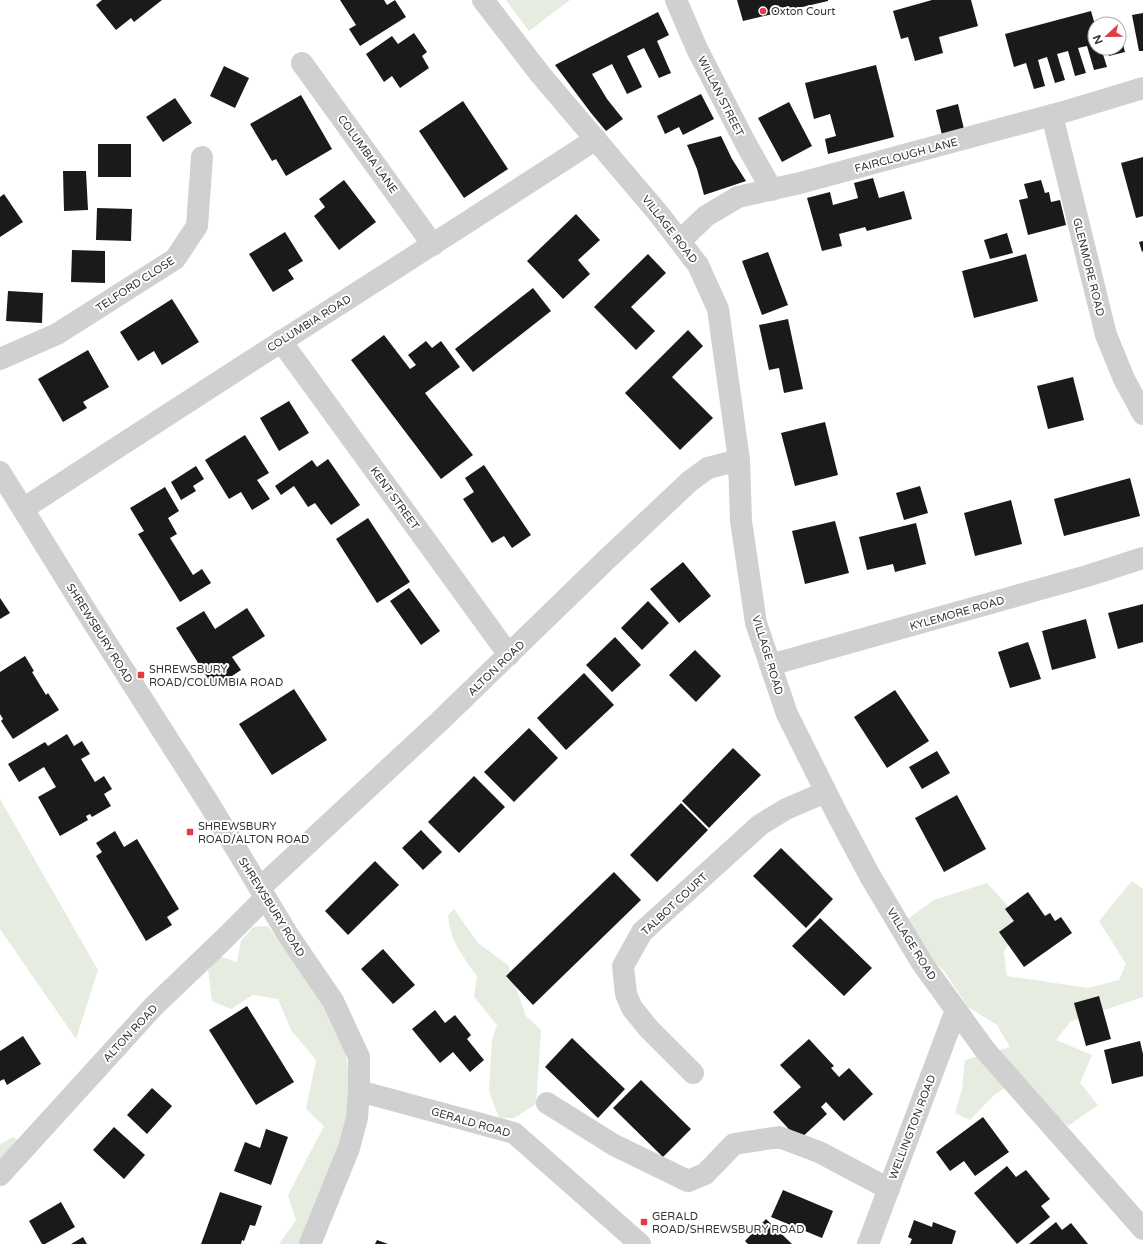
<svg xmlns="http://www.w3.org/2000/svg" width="1143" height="1244" font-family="'Varela Round',sans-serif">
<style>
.green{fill:#e6ecdf}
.building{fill:#1a1a1a}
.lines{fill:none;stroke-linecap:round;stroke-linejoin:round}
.minor{stroke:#d0d0d0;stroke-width:22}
.poi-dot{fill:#e63946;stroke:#fff;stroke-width:1.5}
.labels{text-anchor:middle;stroke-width:4;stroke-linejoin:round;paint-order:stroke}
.poi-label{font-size:11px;fill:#333;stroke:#fff;text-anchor:start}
.street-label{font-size:11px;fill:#333;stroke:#fff}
</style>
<rect width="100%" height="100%" fill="#fff"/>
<!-- green -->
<path class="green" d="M 506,0 L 570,0 L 529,31 Z
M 0,799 L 98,970 L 76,1039 L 0,929 Z
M 1132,881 L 1143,889 L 1143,997 L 1071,1021 L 1056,1040 L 1092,1055 L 1080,1083 L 1098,1105 L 1068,1126 L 1043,1104 L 1007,1086 L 993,1096 L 970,1120 L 955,1113 L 962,1089 L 965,1060 L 1010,1047 L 997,1025 L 968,1007 L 944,971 L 913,942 L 909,918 L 934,900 L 987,883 L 1015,914 L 1017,927 L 1004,952 L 1007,976 L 1088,988 L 1119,980 L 1126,964 L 1099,921 Z
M 454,909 L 478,943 L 508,965 L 526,1016 L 541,1030 L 536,1104 L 514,1118 L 499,1118 L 489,1091 L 492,1040 L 497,1025 L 474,997 L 477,976 C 462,955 450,941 448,915 Z
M 268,926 L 342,1030 L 353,1102 L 305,1244 L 279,1244 L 296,1220 L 288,1195 L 324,1126 L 306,1109 L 316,1060 L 291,1030 L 278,999 L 253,995 L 231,1009 L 212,1001 L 208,969 L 219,956 L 237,962 L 241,941 L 253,927 Z
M 13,1137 L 20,1142 L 0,1165 L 0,1144 Z"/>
<!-- building -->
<path class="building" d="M 102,0 L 162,0 L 134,22 L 131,18 L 116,30 L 96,5 Z
M 340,0 L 384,0 L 387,5 L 395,0 L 406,17 L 360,46 L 349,29 L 356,25 Z
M 737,0 L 828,0 L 828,1 L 743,21 Z
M 932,0 L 971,0 L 978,26 L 939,37 L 943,53 L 915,61 L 908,37 L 901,39 L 893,11 Z
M 1091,11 L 1095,25 L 1095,48 L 1101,48 L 1107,67 L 1094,70 L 1087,46 L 1078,48 L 1086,73 L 1075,76 L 1068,51 L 1057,54 L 1065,80 L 1055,83 L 1047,57 L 1038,60 L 1045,86 L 1034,89 L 1026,63 L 1014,67 L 1005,34 Z
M 658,12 L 669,35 L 657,41 L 671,73 L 659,78 L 644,48 L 627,56 L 642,87 L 627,94 L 612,64 L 592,74 L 607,99 L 623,119 L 606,131 L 591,113 L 555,65 Z
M 1143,13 L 1143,51 L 1139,51 L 1132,15 Z
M 414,33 L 427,52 L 422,56 L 429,68 L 400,88 L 392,76 L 384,82 L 366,54 L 392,36 L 398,44 Z
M 1120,33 L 1125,52 L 1109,56 L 1107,48 L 1119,48 Z
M 876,65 L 894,137 L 828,154 L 825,139 L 836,136 L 830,114 L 814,119 L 805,83 Z
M 224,66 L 249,78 L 235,108 L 210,96 Z
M 701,94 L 714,119 L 683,135 L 679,127 L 665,134 L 657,116 Z
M 301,95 L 332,149 L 286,176 L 276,159 L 272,161 L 250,124 Z
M 175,98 L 192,123 L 163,142 L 146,117 Z
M 463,101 L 508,169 L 464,198 L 419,131 Z
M 789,102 L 812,146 L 782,162 L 758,118 Z
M 958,104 L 964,129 L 942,135 L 936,110 Z
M 721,136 L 732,159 L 746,181 L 704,195 L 697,169 L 687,145 Z
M 98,144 L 131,144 L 131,177 L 98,177 Z
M 1143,157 L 1143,216 L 1136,218 L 1121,163 Z
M 63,171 L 86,171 L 88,210 L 64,211 Z
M 873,178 L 879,198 L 904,191 L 912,219 L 867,231 L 865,227 L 839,234 L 842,246 L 822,251 L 807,198 L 830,192 L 833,205 L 858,198 L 854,183 Z
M 344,180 L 376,222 L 339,250 L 314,216 L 325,207 L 319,199 Z
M 1041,180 L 1045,193 L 1049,192 L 1051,202 L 1060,200 L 1066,225 L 1028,235 L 1019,200 L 1028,198 L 1024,184 Z
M 4,194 L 23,222 L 0,237 L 0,197 Z
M 97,208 L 132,209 L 131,241 L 96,240 Z
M 576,214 L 600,240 L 578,260 L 590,274 L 563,299 L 527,261 Z
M 285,232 L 303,261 L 288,270 L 294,279 L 273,292 L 249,254 Z
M 1007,233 L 1013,253 L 990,259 L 984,240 Z
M 1143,241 L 1143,251 L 1142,252 L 1139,242 Z
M 72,250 L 105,251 L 105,283 L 71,282 Z
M 768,252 L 788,305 L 762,315 L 742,261 Z
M 648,254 L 666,273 L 631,307 L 655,331 L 636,350 L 594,307 Z
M 1026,254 L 1038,301 L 974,318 L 962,271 Z
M 533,288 L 551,311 L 473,372 L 455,349 Z
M 8,291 L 43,293 L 42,323 L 6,321 Z
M 172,299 L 199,342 L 162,365 L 154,351 L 138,361 L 120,332 Z
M 788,319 L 803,389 L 784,393 L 779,368 L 769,370 L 759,325 Z
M 688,330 L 703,346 L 672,377 L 713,418 L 680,450 L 625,393 Z
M 384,335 L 410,369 L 416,365 L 408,355 L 426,341 L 432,348 L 441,341 L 460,367 L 425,393 L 473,455 L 441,479 L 351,360 Z
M 88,350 L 109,387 L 83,402 L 87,408 L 63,422 L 38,379 Z
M 1073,377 L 1084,420 L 1048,429 L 1037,386 Z
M 289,401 L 309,433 L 279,451 L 260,418 Z
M 825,422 L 838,475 L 795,486 L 781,433 Z
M 245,435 L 269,473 L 257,480 L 270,499 L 252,510 L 241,492 L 229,499 L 205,460 Z
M 328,459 L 360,505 L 331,525 L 315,503 L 308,507 L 294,486 L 281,495 L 275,486 L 312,460 L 317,467 Z
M 484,465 L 531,535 L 512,548 L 504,536 L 492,543 L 463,499 L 474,492 L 465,478 Z
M 196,466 L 204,479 L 193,486 L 196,491 L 181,500 L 171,482 Z
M 1130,478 L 1140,516 L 1064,536 L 1054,499 Z
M 920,486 L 928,513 L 904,520 L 896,493 Z
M 165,487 L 179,511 L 168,518 L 177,534 L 170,538 L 193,575 L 202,569 L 211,583 L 180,602 L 138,534 L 144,531 L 130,508 Z
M 1011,500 L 1022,544 L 975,556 L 964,513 Z
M 368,518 L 410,582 L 377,603 L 336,539 Z
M 835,521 L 849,573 L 805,584 L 792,531 Z
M 916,523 L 926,564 L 895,572 L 893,564 L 867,570 L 859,537 Z
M 683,562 L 711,596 L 679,623 L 650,589 Z
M 409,588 L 440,631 L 421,645 L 390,601 Z
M 0,598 L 10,613 L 0,619 Z
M 648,601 L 669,623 L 642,650 L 621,628 Z
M 1143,604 L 1143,642 L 1118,649 L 1108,613 Z
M 247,608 L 265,636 L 232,657 L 241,670 L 214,688 L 176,628 L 204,611 L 215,629 Z
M 1086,619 L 1096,658 L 1052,670 L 1042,631 Z
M 615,637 L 641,665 L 612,692 L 586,665 Z
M 1028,642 L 1041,679 L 1010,688 L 998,652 Z
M 695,650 L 721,676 L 696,702 L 669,675 Z
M 25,656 L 34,671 L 32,672 L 46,695 L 48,693 L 59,710 L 13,739 L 1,721 L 3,719 L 0,714 L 0,672 Z
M 584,673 L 614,705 L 566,750 L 537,718 Z
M 294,689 L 327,740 L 272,775 L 239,724 Z
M 895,690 L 929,741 L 887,768 L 854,717 Z
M 529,728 L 558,758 L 514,802 L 484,772 Z
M 67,734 L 74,746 L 82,741 L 90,754 L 81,759 L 95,782 L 104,776 L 112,789 L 104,794 L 111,806 L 92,817 L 90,814 L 86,816 L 88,820 L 60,836 L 38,797 L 56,787 L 44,767 L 19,782 L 8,764 L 45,742 L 48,746 Z
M 733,748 L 761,775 L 709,828 L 682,801 Z
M 937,751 L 950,773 L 922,789 L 909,767 Z
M 474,776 L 505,807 L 459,853 L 428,822 Z
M 957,795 L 986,849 L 944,872 L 915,818 Z
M 681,803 L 708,830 L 657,882 L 630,855 Z
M 421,830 L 442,852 L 423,870 L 402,848 Z
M 115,831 L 124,847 L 137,839 L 179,909 L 167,917 L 172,925 L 146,941 L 96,856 L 102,852 L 96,843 Z
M 781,848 L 833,899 L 806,928 L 753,876 Z
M 375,861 L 399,885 L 348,935 L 325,911 Z
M 614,872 L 641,900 L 533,1005 L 506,976 Z
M 1028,892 L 1045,916 L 1050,913 L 1055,921 L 1061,917 L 1072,933 L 1024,967 L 999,932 L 1014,921 L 1005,909 Z
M 820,918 L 872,968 L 844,996 L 792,946 Z
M 383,949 L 415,985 L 393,1004 L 361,969 Z
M 1099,996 L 1111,1039 L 1086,1046 L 1074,1003 Z
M 247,1006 L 294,1082 L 256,1105 L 209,1030 Z
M 435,1010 L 445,1023 L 455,1015 L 471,1035 L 467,1039 L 484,1060 L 470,1072 L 453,1052 L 440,1063 L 412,1029 Z
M 23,1036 L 41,1064 L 7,1085 L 4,1079 L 0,1081 L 0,1051 Z
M 572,1038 L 625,1089 L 598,1118 L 545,1067 Z
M 809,1039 L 834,1066 L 831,1068 L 839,1077 L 849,1068 L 873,1094 L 844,1121 L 826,1102 L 821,1107 L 827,1114 L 799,1140 L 773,1112 L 801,1087 L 780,1065 Z
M 1140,1041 L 1143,1054 L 1143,1076 L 1112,1084 L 1104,1050 Z
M 641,1080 L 691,1129 L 663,1157 L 613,1108 Z
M 152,1088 L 172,1106 L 147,1134 L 127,1115 Z
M 983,1117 L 1009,1152 L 975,1176 L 964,1161 L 950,1171 L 936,1152 Z
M 114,1127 L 145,1155 L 124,1179 L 93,1150 Z
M 266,1129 L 288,1137 L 271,1185 L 234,1171 L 245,1142 L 260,1148 Z
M 1007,1166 L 1016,1177 L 1026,1170 L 1050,1199 L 1041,1206 L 1050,1217 L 1017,1244 L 974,1193 Z
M 783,1190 L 833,1211 L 822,1238 L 771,1217 Z
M 220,1192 L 262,1206 L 255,1226 L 250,1225 L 244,1241 L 242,1240 L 241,1244 L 201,1244 Z
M 61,1202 L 75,1227 L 45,1244 L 42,1244 L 29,1221 Z
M 766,1219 L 792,1244 L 748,1244 L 745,1241 Z
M 914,1220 L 932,1227 L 933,1222 L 956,1231 L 952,1244 L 910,1244 L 912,1239 L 908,1237 Z
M 1056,1222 L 1062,1230 L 1071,1223 L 1088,1244 L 1029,1244 Z
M 83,1237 L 87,1244 L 71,1244 Z
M 377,1240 L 388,1244 L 375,1244 Z"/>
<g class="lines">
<!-- minor -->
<path class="minor" d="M 483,0 L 540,74 L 658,213 L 698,265 L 718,309 L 739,460 L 741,521 L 756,623 L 787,714 L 836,812 L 870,876 L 922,963 L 985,1050 L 1143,1229
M 676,0 L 697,49 L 746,144 L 772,190
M 302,63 L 433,245
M 1052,115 L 1106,335 L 1124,379 L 1143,414
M 680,241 L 706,216 L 738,197 L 800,183 L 1067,111 L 1143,88
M 281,341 L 509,655
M 0,359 L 57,334 L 175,259 L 197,226 L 202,157
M 0,472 L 86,611 L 208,802 L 288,935 L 333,1001 L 359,1057 L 359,1091 L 357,1118 L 349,1148 L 310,1244
M 23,509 C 213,384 405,263 596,139
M 770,665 L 1087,576 L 1143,558
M 260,888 L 440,721 L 606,560 L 690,481 L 708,468 L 739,460
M 693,1073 L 649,1029 L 632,1008 L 626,994 L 623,966 L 642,932 L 760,825 L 786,809 L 826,792
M 359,1091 L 514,1133 L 640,1244
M 547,1103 L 614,1145 L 688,1181 L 705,1174 L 734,1144 L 779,1137 L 819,1152 L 889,1189
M 0,1175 L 154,1006 L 223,940 L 265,898
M 868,1244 L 956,1010"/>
</g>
<!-- markers -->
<g class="poi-dot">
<circle cx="763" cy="11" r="4"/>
<rect x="137" y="671" width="8" height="8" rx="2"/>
<rect x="186" y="828" width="8" height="8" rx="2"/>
<rect x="640" y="1218" width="8" height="8" rx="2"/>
</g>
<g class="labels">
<!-- poi labels -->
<g class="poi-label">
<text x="771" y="15">Oxton Court</text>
<text x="149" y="673">SHREWSBURY<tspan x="149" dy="13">ROAD/COLUMBIA ROAD</tspan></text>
<text x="198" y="830">SHREWSBURY<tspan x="198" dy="13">ROAD/ALTON ROAD</tspan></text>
<text x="652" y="1220">GERALD<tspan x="652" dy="13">ROAD/SHREWSBURY ROAD</tspan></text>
</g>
<!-- street labels -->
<g class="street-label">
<text transform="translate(721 96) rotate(63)" y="4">WILLAN STREET</text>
<text transform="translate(368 154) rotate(54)" y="4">COLUMBIA LANE</text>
<text transform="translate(906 155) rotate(-15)" y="4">FAIRCLOUGH LANE</text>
<text transform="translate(670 229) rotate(52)" y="4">VILLAGE ROAD</text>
<text transform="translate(1089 267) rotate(76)" y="4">GLENMORE ROAD</text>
<text transform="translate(135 284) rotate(-33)" y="4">TELFORD CLOSE</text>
<text transform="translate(309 323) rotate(-32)" y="4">COLUMBIA ROAD</text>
<text transform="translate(395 498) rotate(54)" y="4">KENT STREET</text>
<text transform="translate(957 613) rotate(-16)" y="4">KYLEMORE ROAD</text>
<text transform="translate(100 633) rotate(58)" y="4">SHREWSBURY ROAD</text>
<text transform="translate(768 655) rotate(73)" y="4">VILLAGE ROAD</text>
<text transform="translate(496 668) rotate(-44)" y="4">ALTON ROAD</text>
<text transform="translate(674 904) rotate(-43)" y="4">TALBOT COURT</text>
<text transform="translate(272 907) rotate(58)" y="4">SHREWSBURY ROAD</text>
<text transform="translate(912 944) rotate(58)" y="4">VILLAGE ROAD</text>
<text transform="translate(130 1033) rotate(-47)" y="4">ALTON ROAD</text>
<text transform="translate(471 1122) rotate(16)" y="4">GERALD ROAD</text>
<text transform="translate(912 1127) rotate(-69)" y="4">WELLINGTON ROAD</text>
</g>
</g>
<!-- north arrow -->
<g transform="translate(1107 36) rotate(248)"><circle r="19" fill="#ffffff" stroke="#adadad"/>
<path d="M0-3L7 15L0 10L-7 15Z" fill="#e63946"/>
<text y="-6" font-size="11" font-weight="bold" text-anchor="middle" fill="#333333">N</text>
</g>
</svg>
